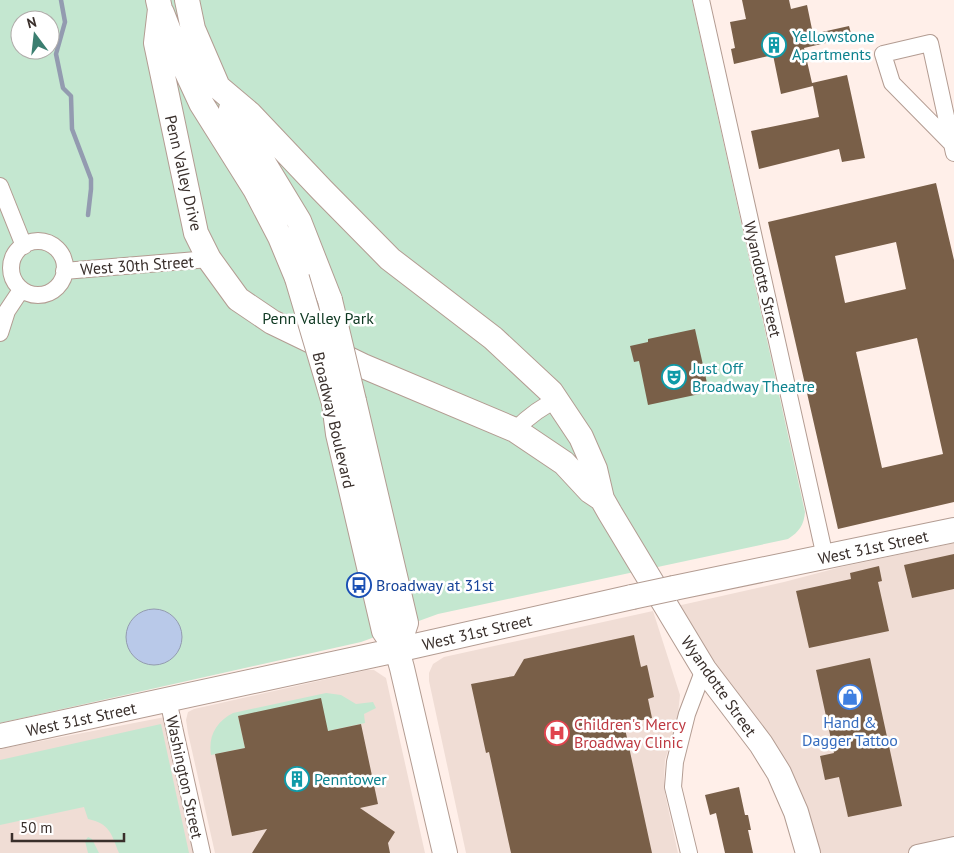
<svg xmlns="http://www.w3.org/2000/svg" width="954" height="853" font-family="'PT Sans',sans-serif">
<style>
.built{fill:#f0ddd5}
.green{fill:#c4e7d0;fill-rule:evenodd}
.water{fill:#b9c9e9;stroke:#939bb0}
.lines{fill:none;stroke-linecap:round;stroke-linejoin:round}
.stream{stroke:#939bb0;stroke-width:4.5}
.building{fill:#795f48;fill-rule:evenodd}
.street-casing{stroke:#b39c92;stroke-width:18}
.secondary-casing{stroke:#b39c92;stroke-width:26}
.street{stroke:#fff;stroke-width:16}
.secondary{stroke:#fff;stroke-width:24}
.secondary-bridge-casing{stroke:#b39c92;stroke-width:26;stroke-linecap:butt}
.secondary-bridge{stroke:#fff;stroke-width:24}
.labels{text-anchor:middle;stroke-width:5;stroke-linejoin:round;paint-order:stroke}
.culture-label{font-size:16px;fill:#0d838f;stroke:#fff;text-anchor:start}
.street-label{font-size:16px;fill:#392f2b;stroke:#fff}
.park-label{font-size:16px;fill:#0e3821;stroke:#fff}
.transit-label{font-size:16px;fill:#164399;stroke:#fff;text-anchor:start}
.shop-label{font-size:16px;fill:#366cbe;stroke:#fff}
.health-label{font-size:16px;fill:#be3a42;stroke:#fff;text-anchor:start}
</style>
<rect width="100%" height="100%" fill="#ffefe9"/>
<!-- built -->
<path class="built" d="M 954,543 L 954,853 L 819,853 L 807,809 L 787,765 L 715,666 L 677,606 L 784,582 L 841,567 Z
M 653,611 L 680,695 L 677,723 L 665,760 L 664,779 L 665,794 L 678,853 L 466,853 L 429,681 L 429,673 L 433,664 L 444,657 Z
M 367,670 L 374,670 L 386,678 L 425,853 L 215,853 L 188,733 L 186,720 L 188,712 L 194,709 Z
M 165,717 L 195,853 L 0,853 L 0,749 Z"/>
<!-- green -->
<path class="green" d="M 0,0 L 692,0 L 805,512 C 804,525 799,532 788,539 L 438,614 L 361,642 L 0,723 ZM 20,20 L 50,20 L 50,50 L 20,50 Z
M 326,693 L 341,695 L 356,704 L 373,702 L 376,708 L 364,714 L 365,723 L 328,731 L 238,716 L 245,748 L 211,755 C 208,736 216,722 233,713 Z
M 161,724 L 189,853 L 119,853 C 111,833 110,824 88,819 L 84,807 L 0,825 L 0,760 Z
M 88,837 L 92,839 L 99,853 L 88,853 L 85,841 Z"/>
<!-- water -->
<path class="water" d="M126 637a28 28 0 1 1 56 0a28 28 0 1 1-56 0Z"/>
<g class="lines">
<!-- stream -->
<path class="stream" d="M 61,0 L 65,22 L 56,54 L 63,88 L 71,96 L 72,129 L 91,179 L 91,189 L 88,215"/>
</g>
<!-- building -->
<path class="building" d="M 742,0 L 789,0 L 791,9 L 807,5 L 813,34 L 849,26 L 852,37 L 804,48 L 812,83 L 847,75 L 865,158 L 842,162 L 839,149 L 759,169 L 751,131 L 819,117 L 813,86 L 781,94 L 773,55 L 734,64 L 731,49 L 735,48 L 730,22 L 746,19 Z
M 936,183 L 954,260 L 954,502 L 838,529 L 768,222 ZM 896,242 L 906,289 L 845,303 L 835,256 ZM 917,338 L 943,454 L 882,468 L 856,352 Z
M 695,329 L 709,392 L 648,405 L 639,361 L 634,362 L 630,346 L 648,342 L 648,339 Z
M 954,554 L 954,589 L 912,598 L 904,565 Z
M 879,566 L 882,581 L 878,582 L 889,631 L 809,648 L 796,591 L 851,579 L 850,573 Z
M 634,635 L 641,667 L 647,665 L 654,697 L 648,699 L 652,718 L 624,724 L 652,853 L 511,853 L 489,752 L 486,753 L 471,684 L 514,676 L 524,659 Z
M 870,658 L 902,806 L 848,817 L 839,777 L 825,780 L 820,756 L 834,753 L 816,670 Z
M 321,698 L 328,731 L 361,724 L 378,804 L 360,808 L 395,832 L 388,843 L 390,853 L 252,853 L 267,829 L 232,836 L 215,754 L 245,748 L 238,716 Z
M 739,787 L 745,815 L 748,815 L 751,830 L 748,830 L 753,853 L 725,853 L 716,813 L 710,815 L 705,795 Z"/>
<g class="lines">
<defs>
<path id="street" d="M 701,0 L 825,557
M 952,144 L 892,83 L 883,54 L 930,43 L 954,153
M 0,186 L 24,246
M11 268a27 27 0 1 1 54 0a27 27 0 1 1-54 0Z
M 64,271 L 209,259
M 0,333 L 7,311 L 21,290
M 515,430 C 528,417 540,407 557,400
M 168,700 L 202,853
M 689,853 L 673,787 L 675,762 L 687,714 L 704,669
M 917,853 L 954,845"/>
<path id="secondary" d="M 158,0 L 160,9 L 156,43 L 196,233 L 209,259 L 238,299 L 272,322 L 363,366 L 515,430 L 564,463 L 590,491 L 602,499
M 187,0 L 193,29 L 218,87 L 250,114 L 322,190 L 390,259 L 493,338 L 551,392 L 581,437 L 595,469 L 602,499 L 610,513 L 704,669 L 761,744 L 779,773 L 796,812 L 808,853
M 162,13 L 176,49 L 201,103 L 255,189 L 280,237 L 297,278
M 231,109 L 299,221 L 330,300
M 354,401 L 406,623 L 397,650
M 334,403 L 338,434 L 384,631 L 397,650 L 402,668 L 445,853
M 674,588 L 954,530
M 0,736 L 397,650 L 632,597"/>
</defs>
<!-- street casing -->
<use href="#street" class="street-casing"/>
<!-- secondary casing -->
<use href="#secondary" class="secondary-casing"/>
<!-- street -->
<use href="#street" class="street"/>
<!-- secondary -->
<use href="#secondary" class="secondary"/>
<defs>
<path id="secondary-bridge" d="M 297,278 L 334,403
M 330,300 L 354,401
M 632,597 L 674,588"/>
</defs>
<!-- secondary-bridge casing -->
<use href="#secondary-bridge" class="secondary-bridge-casing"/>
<!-- secondary-bridge -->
<use href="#secondary-bridge" class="secondary-bridge"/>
</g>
<!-- icons -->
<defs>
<symbol id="building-ring" viewBox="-11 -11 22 22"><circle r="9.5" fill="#fff" stroke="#0f9aa8" stroke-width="1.5"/><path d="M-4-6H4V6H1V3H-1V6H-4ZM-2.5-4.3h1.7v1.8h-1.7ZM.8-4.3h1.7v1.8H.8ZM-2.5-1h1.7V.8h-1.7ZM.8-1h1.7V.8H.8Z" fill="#0f9aa8"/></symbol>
<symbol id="theatre-ring" viewBox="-11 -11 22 22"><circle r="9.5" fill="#fff" stroke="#0f9aa8" stroke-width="1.5"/><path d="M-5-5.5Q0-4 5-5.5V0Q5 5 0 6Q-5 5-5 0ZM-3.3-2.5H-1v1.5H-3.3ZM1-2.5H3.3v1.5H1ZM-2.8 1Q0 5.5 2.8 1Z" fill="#0f9aa8"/></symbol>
<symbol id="bus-ring" viewBox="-11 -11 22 22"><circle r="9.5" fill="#fff" stroke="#1a4fb4" stroke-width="1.5"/><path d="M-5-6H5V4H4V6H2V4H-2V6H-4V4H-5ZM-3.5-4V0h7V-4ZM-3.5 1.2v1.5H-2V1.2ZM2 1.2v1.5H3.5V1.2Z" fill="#1a4fb4"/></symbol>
<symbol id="shop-ring" viewBox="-11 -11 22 22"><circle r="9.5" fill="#fff" stroke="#3f7fe0" stroke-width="1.5"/><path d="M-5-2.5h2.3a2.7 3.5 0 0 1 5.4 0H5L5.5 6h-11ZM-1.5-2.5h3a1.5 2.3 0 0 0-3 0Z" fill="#3f7fe0"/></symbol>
<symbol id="hospital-ring" viewBox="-11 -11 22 22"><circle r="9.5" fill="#fff" stroke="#e0444e" stroke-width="1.5"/><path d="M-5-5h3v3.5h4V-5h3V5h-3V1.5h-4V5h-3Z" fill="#e0444e"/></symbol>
</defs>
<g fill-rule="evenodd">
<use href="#building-ring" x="760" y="31" width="28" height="28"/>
<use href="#theatre-ring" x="660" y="363" width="28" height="28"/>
<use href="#bus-ring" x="345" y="571" width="28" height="28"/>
<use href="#shop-ring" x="836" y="683" width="28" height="28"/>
<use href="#hospital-ring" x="543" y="719" width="28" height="28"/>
<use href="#building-ring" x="283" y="765" width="28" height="28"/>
</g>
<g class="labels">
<!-- culture labels -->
<g class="culture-label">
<text x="792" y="42">Yellowstone<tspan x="792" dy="18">Apartments</tspan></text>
<text x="692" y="374">Just Off<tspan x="692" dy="18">Broadway Theatre</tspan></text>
<text x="314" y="785">Penntower</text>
</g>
<!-- street labels -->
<g class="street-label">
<text transform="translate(184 173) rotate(77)" y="6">Penn Valley Drive</text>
<text transform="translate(137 265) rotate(-4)" y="6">West 30th Street</text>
<text transform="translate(763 279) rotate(77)" y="6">Wyandotte Street</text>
<text transform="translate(334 420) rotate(77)" y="6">Broadway Boulevard</text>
<text transform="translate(873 547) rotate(-12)" y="6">West 31st Street</text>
<text transform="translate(477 632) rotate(-13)" y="6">West 31st Street</text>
<text transform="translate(719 686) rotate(55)" y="6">Wyandotte Street</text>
<text transform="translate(81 719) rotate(-12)" y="6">West 31st Street</text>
<text transform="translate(185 777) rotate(78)" y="6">Washington Street</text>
</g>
<!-- park labels -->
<g class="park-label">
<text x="318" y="324">Penn Valley Park</text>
</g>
<!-- transit labels -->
<g class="transit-label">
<text x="376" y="591">Broadway at 31st</text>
</g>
<!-- shop labels -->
<g class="shop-label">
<text x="850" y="728">Hand &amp;<tspan x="850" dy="18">Dagger Tattoo</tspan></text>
</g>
<!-- health labels -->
<g class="health-label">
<text x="574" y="730">Children's Mercy<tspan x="574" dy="18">Broadway Clinic</tspan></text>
</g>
</g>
<!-- north arrow -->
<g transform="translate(35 35) rotate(345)"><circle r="24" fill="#ffffff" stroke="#b0acaa"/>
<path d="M0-4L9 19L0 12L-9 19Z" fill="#3b7e70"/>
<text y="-8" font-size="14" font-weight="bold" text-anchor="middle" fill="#392f2b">N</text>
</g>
<!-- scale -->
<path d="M12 833v8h112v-8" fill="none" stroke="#392f2b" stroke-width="2.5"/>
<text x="20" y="833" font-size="15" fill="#392f2b" stroke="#ffffff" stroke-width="4" paint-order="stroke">50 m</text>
</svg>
